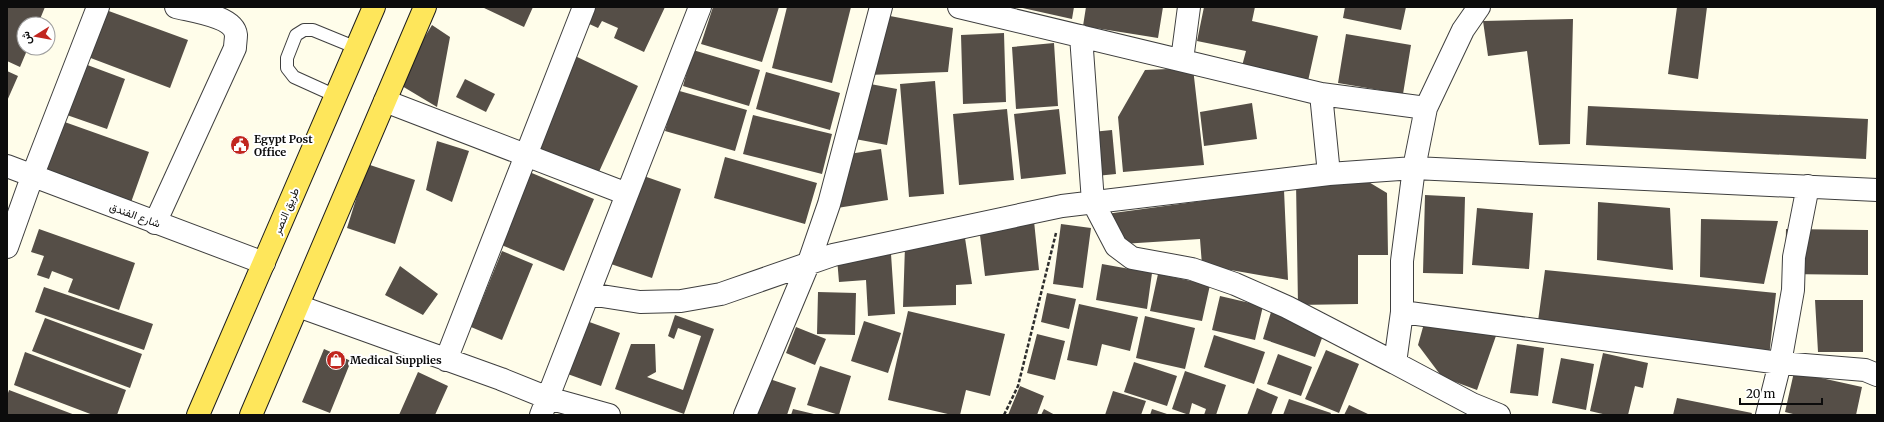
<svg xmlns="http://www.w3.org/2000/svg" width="1884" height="422" font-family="Merriweather,Vazirmatn,serif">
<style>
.building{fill:#554e47}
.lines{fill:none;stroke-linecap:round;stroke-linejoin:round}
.service-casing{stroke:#3f3f3f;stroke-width:14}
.minor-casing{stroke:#3f3f3f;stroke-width:24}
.primary-casing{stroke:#1d1d1d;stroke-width:24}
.path{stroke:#2e2e2e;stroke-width:2.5;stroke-dasharray:4 2;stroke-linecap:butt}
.service{stroke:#fff;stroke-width:12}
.minor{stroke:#fff;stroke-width:22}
.primary{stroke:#fee65b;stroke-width:22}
.labels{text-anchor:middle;stroke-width:4;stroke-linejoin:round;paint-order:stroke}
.poi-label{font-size:11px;font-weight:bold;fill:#0c0c0c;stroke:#fff;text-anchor:start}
.street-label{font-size:11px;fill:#0c0c0c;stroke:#fff}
</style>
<rect width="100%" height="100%" fill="#fffdea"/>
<!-- building -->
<path class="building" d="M 7,7 L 45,7 L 38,24 L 24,24 L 24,48 L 28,48 L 20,67 L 7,61 Z
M 482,7 L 533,7 L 524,27 Z
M 592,7 L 665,7 L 644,52 L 614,38 L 618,28 L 602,21 L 598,28 L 585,22 Z
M 713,7 L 779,7 L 762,62 L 701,44 Z
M 787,7 L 851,7 L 832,83 L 772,68 Z
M 1018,7 L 1074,7 L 1072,19 Z
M 1086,7 L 1163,7 L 1158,38 L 1083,26 Z
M 1204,7 L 1255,7 L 1252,21 L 1318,36 L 1308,81 L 1242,66 L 1246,51 L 1197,41 Z
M 1345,7 L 1406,7 L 1401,30 L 1343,18 Z
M 1677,7 L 1707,7 L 1698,79 L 1668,74 Z
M 106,10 L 188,40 L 170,88 L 88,57 Z
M 890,16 L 953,28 L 948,72 L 868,75 Z
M 1573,19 L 1570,144 L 1539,145 L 1527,51 L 1488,56 L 1483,21 Z
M 432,25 L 450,37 L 437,107 L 397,83 Z
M 1004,33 L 1006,102 L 963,104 L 961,35 Z
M 1346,34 L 1411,45 L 1403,94 L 1338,83 Z
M 1054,43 L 1058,106 L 1016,109 L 1012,47 Z
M 693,50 L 760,70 L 749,106 L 683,86 Z
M 573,55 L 638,86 L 598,174 L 532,147 Z
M 82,63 L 125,79 L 107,129 L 64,114 Z
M 1193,68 L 1204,165 L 1123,172 L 1118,117 L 1145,70 Z
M 7,71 L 18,76 L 7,101 Z
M 766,72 L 840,93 L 830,130 L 756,109 Z
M 465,79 L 495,94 L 486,112 L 456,97 Z
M 935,81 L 944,194 L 909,197 L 900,84 Z
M 865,83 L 897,89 L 887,145 L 855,139 Z
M 676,90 L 747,110 L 735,151 L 665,131 Z
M 1252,103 L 1257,139 L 1204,146 L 1200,112 Z
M 1588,106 L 1868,119 L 1866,159 L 1586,145 Z
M 1007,109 L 1014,180 L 959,185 L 953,114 Z
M 1059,109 L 1066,174 L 1021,179 L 1014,114 Z
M 753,115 L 832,134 L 822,174 L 743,154 Z
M 59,120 L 149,152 L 129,208 L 40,176 Z
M 1112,130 L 1116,174 L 1096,176 L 1092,132 Z
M 437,141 L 469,151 L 452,202 L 426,190 Z
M 881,149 L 888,200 L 837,208 L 849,154 Z
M 725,157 L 817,183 L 805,224 L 714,198 Z
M 367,164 L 415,180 L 395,244 L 347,228 Z
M 527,171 L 594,199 L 564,271 L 499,244 Z
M 638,174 L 681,189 L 652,278 L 608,263 Z
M 1367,181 L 1387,193 L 1388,255 L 1358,255 L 1358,304 L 1298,305 L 1296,182 Z
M 1284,190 L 1288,280 L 1202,265 L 1200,239 L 1122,244 L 1106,214 Z
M 1425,195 L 1465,197 L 1463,274 L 1423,273 Z
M 1598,202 L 1670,208 L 1673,270 L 1597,260 Z
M 1477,208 L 1533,213 L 1529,269 L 1472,265 Z
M 1701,219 L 1778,221 L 1764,284 L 1700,277 Z
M 1034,221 L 1039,270 L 985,276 L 979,227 Z
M 1061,224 L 1091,228 L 1083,288 L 1053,284 Z
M 39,229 L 135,263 L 119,310 L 68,292 L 73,279 L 52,271 L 49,279 L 37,275 L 44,256 L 31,252 Z
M 1786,229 L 1868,230 L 1868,275 L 1785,274 Z
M 965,238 L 972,284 L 956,285 L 956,305 L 903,307 L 905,246 Z
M 502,251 L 533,264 L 502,340 L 471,327 Z
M 891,254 L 895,314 L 868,316 L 866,280 L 839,282 L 837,258 Z
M 1102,264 L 1152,273 L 1147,309 L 1096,300 Z
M 400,266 L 438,294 L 423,315 L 385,295 Z
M 1545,270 L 1776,293 L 1769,357 L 1538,321 Z
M 1158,274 L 1210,285 L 1202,321 L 1150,311 Z
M 44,287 L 153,324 L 144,350 L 35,312 Z
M 818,292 L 856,293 L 855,335 L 817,334 Z
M 1047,293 L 1076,299 L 1069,329 L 1041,322 Z
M 1220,296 L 1263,306 L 1255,340 L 1212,330 Z
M 1815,300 L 1863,300 L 1863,352 L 1818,352 Z
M 1079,304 L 1138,317 L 1130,351 L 1102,344 L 1097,366 L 1067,360 Z
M 1428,309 L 1497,333 L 1477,390 L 1442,377 L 1418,345 Z
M 908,311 L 1005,334 L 990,396 L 966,390 L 960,415 L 952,415 L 888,400 Z
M 1271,312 L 1325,330 L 1315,357 L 1263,339 Z
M 675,315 L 714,329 L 684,414 L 615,389 L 631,344 L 655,344 L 656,372 L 647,377 L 683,390 L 701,336 L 678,328 L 674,339 L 668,336 Z
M 1145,316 L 1195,328 L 1185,369 L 1136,358 Z
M 45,318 L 142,354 L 130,388 L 32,351 Z
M 581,319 L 620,333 L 601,386 L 562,372 Z
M 864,321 L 901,333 L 888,373 L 851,361 Z
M 796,327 L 826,339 L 815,365 L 786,353 Z
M 1037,334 L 1065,341 L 1055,380 L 1027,373 Z
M 1214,335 L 1265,352 L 1254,384 L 1204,367 Z
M 1517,344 L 1544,348 L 1538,396 L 1510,393 Z
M 324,349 L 351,361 L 330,413 L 302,402 Z
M 1326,350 L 1359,364 L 1339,413 L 1305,399 Z
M 25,352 L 126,390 L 117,415 L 93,415 L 14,385 Z
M 1603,353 L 1648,363 L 1643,388 L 1635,386 L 1628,415 L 1607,415 L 1590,411 Z
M 1278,354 L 1312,367 L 1301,396 L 1267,384 Z
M 1561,358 L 1594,364 L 1586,410 L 1552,403 Z
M 1134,362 L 1177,376 L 1167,406 L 1124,392 Z
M 820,366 L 851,376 L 839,415 L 807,405 Z
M 1185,371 L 1226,385 L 1216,415 L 1204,415 L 1206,409 L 1192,403 L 1189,415 L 1172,409 Z
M 418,372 L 448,386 L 435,415 L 399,415 Z
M 1794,372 L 1862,387 L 1856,415 L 1797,415 L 1785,412 Z
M 764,377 L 796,388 L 787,415 L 751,415 Z
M 1020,386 L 1044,396 L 1037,415 L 1008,415 Z
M 1257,388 L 1278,397 L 1271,415 L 1247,415 Z
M 9,390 L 75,415 L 7,415 L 7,396 Z
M 1113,391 L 1146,401 L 1141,415 L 1105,415 Z
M 1677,398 L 1752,413 L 1751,415 L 1673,415 Z
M 1289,399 L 1331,413 L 1330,415 L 1283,415 Z
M 1349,405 L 1370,415 L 1344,415 Z
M 793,409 L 814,414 L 814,415 L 791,415 Z
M 1044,409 L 1055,415 L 1041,415 Z
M 1152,409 L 1170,415 L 1150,415 Z"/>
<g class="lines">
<defs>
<path id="service" d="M 336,96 L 294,77 L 287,68 L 287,58 L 296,35 L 304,30 L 313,30 L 357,48"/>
<path id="minor" d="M 959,7 L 1321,94 L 1329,174
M 1479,7 L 1463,30 L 1426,108 L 1414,168 L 1402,261 L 1402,312 L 1780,363 L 1865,370 L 1877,375
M 1081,36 L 1093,202 L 1116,246 L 1132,258 L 1192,269 L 1235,284 L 1287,307 L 1395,363 L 1402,312
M 1182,60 L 1189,7
M 1321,94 L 1426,108
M 385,101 L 627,194
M 7,166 L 264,263
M 155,223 L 235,48 C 235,44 236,39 236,35 C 234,16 191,11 176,7
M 7,247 L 32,177 L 98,7
M 589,294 L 640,302 L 681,301 L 721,294 L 833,255 L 1062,206 L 1329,174 L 1414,168 L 1877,190
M 298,306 L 501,379 L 548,398 L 609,415
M 446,360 L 584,7
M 1395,363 L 1472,404 L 1499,415
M 541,415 L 700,7
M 745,415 L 809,262 L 829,204 L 881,7
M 1767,415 L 1780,363 L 1793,290 L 1794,257 L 1808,186"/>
<path id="primary" d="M 198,415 L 374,7
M 251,415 L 425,7"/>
</defs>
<!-- service casing -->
<use href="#service" class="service-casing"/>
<!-- minor casing -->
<use href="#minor" class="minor-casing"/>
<!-- primary casing -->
<use href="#primary" class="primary-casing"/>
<!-- path -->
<path class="path" d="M 1004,415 L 1018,386 L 1056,233"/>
<!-- service -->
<use href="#service" class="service"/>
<!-- minor -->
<use href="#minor" class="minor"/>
<!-- primary -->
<use href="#primary" class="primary"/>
</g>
<!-- icons -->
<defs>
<symbol id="civic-disc" viewBox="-11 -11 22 22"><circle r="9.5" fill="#c1261f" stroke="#fff"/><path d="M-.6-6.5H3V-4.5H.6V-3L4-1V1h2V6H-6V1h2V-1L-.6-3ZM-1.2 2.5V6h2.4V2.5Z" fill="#fff"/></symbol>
<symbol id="shop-disc" viewBox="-11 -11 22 22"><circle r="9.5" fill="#c1261f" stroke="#fff"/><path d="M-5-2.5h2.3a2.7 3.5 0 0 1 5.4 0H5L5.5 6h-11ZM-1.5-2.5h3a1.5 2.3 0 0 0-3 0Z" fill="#fff"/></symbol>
</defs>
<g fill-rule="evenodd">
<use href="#civic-disc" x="229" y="134" width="22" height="22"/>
<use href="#shop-disc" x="325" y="349" width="22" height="22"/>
</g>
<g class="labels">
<!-- poi labels -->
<g class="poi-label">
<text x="254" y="143">Egypt Post<tspan x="254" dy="13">Office</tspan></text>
<text x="350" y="364">Medical Supplies</text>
</g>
<!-- street labels -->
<g class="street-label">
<text transform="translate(286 211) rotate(-67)" y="4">طريق النصر</text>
<text transform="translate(135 215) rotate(20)" y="4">شارع الفندق</text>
</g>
</g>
<!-- border -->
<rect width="1884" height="422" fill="none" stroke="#0c0c0c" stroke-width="16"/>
<!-- north arrow -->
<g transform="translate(36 36) rotate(259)"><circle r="19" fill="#ffffff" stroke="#9e9e9e"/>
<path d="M0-3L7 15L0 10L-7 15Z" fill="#c1261f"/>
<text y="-6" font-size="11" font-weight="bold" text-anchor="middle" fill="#0c0c0c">ش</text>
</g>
<!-- scale -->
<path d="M1740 398v6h82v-6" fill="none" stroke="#0c0c0c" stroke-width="2"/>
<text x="1746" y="398" font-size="12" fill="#0c0c0c" stroke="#ffffff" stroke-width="3" paint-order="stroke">20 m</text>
</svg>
